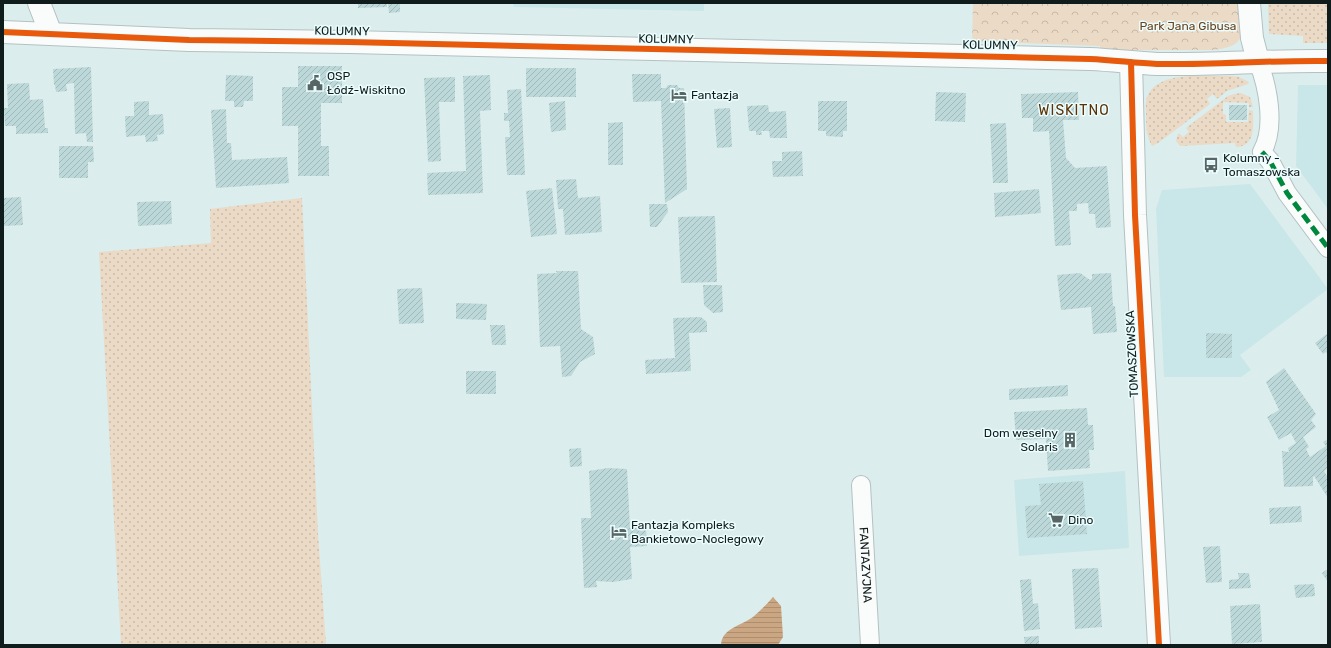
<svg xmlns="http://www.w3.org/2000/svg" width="1331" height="648" font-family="Rubik,sans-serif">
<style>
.built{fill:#c9e7e8}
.grass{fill:url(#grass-dots)}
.park{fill:url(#park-crowns)}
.water{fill:url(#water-rules)}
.building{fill:url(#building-hatch)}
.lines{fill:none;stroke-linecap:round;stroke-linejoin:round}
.minor-casing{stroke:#b3c1c1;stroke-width:20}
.tertiary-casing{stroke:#b3c1c1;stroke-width:24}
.minor{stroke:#fafcfc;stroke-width:18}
.tertiary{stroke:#fafcfc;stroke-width:22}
.quiet{stroke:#00873e;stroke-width:5;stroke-dasharray:10 5;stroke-linecap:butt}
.cycleway-casing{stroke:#ebfdfe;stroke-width:8}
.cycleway{stroke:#e8590c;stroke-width:6}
.labels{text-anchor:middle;stroke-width:3;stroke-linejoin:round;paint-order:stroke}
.park-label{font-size:12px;fill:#6b421c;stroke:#ebfdfe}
.street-label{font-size:12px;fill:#101c1c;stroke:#ebfdfe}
.poi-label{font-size:12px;fill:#101c1c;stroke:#ebfdfe;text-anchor:start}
.quarter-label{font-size:14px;letter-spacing:1px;fill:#5c3206;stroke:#ebfdfe}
</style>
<defs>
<pattern id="grass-dots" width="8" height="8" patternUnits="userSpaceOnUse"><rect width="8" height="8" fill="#eadac6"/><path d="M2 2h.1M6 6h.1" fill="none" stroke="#c8baaa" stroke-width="1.8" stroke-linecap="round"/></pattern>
<pattern id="park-crowns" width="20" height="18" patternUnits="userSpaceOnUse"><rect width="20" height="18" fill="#eadac6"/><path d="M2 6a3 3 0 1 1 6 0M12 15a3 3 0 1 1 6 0" fill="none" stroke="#c8baaa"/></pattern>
<pattern id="water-rules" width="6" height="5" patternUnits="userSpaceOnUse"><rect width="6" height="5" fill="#cba683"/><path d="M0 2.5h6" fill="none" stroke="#ad8e71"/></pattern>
<pattern id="building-hatch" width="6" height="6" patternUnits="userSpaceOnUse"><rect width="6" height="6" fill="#bcd8d9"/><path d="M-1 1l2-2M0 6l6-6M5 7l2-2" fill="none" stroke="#a1b9ba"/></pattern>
</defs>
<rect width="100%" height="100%" fill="#dceded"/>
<!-- built -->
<path class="built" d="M 513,3 L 704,3 L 704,11 L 514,7 Z
M 1298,85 L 1328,85 L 1328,209 L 1296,166 Z
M 1250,184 L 1328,289 L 1240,355 L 1251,370 L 1241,377 L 1164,377 L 1156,209 L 1162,190 Z
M 1125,471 L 1129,548 L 1019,556 L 1014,480 Z"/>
<!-- grass -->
<path class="grass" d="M 1268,3 L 1328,3 L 1328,43 L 1303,43 L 1303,36 L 1269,34 Z
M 1232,76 L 1239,77 L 1249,82 L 1248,84 L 1227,91 L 1217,99 L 1213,94 L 1207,99 L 1210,104 L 1158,143 L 1152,146 C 1146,135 1146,125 1146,113 C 1146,107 1145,100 1148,95 C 1159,70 1209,77 1232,76 Z
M 1241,93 L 1250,97 L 1253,107 L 1249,107 L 1249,103 L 1223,102 L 1223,114 L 1226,115 L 1226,122 L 1248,122 L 1249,110 L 1253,111 C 1253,126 1256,146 1236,147 L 1235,143 L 1180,146 L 1176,141 L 1178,134 L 1179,133 L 1183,137 L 1189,132 L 1186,128 L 1228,96 L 1234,94 Z
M 302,198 L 318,534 L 326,645 L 121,645 L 99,252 L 211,243 L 210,209 Z"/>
<!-- park -->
<path class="park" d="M 973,3 L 1242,3 C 1243,32 1249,46 1213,50 L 1101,50 L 1100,46 L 972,41 Z"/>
<!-- water -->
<path class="water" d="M 773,597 L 781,606 L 783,637 L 778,645 L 721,645 C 722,628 741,626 753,617 C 760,611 767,604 773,597 Z"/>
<!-- building -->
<path class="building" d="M 358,3 L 387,3 L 387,7 L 358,8 Z
M 388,3 L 400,3 L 400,12 L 389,13 Z
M 298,66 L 342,66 L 342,103 L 321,103 L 321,146 L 329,146 L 329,176 L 298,176 L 298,126 L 282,126 L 282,87 L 298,87 Z
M 91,67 L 93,142 L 87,142 L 86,133 L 75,134 L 74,83 L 66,84 L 67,91 L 56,92 L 55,85 L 54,85 L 53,69 Z
M 526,68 L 576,68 L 576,97 L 526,97 Z
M 632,74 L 661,74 L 661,88 L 666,88 L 668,85 L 677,85 L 679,88 L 684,88 L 687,189 L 665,203 L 661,101 L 633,102 Z
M 226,75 L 253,76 L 253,101 L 244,101 L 243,107 L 234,107 L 234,101 L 225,101 Z
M 490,75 L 491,110 L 480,111 L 483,193 L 428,195 L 427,173 L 466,171 L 463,76 Z
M 455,77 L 455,102 L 439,102 L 441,161 L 428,162 L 424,78 Z
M 29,83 L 30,100 L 43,99 L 45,128 L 48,128 L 48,133 L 16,134 L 16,126 L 5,126 L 4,108 L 8,108 L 7,84 Z
M 521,89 L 525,175 L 507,175 L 505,137 L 510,137 L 509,121 L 504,121 L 504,113 L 508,113 L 507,90 Z
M 936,92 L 966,93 L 965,122 L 935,121 Z
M 1078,92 L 1079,120 L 1063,120 L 1066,158 L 1075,168 L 1107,166 L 1111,227 L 1096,228 L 1095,214 L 1089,214 L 1088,203 L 1077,204 L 1077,211 L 1069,211 L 1071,245 L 1055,246 L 1049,131 L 1033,132 L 1033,118 L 1022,118 L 1021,94 Z
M 149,101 L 149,115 L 163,114 L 164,134 L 157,135 L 158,141 L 146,142 L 145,135 L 126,137 L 125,116 L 134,116 L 134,102 Z
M 565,101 L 566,130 L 551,132 L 549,103 Z
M 818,101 L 847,101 L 847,131 L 843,131 L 843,137 L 826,136 L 826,131 L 818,131 Z
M 768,105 L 769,112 L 786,111 L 787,138 L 770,138 L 769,131 L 761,131 L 762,135 L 756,135 L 756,131 L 749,131 L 747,106 Z
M 1229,105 L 1247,105 L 1247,120 L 1229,120 Z
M 730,108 L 732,147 L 717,148 L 714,109 Z
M 226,109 L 227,143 L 231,143 L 232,160 L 287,157 L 289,183 L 216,188 L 211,110 Z
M 623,122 L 623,165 L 608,165 L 608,123 Z
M 1006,123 L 1008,183 L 993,183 L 990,124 Z
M 59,146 L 93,146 L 94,162 L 88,162 L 88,178 L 59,178 Z
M 802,151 L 803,176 L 773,177 L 772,161 L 782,161 L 782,152 Z
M 576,179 L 578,198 L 600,196 L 602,232 L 565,235 L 563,209 L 558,209 L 556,180 Z
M 552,188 L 557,234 L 531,237 L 526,191 Z
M 1039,189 L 1041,213 L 995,217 L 994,193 Z
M 21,197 L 23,225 L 3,226 L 3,198 Z
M 171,201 L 172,224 L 138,226 L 137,202 Z
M 649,204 L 667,204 L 668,212 L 657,227 L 650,227 Z
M 715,216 L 717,282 L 681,283 L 678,217 Z
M 556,271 L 578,271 L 581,329 L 593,337 L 595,354 L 580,362 L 571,376 L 562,377 L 560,346 L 540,347 L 537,274 L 557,273 Z
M 1080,273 L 1090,280 L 1092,279 L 1092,274 L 1111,273 L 1113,306 L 1115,306 L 1117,332 L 1093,334 L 1091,307 L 1061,310 L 1057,275 Z
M 703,285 L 722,285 L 723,312 L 713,313 L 704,305 Z
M 422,288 L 424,323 L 399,324 L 397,289 Z
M 456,303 L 487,304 L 486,320 L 456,319 Z
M 701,317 L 707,322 L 707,332 L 689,333 L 691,371 L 646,374 L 645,360 L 675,358 L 673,318 Z
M 490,325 L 505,325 L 506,345 L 492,345 Z
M 1206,333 L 1232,334 L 1232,358 L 1206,358 Z
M 1328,333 L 1328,355 L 1326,352 L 1323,354 L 1315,343 Z
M 1284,368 L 1316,414 L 1311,420 L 1316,427 L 1303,437 L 1309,447 L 1306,449 L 1310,457 L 1326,446 L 1323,442 L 1328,439 L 1328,468 L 1324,471 L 1328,478 L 1328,498 L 1314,476 L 1313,477 L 1313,486 L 1284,487 L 1282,451 L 1289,452 L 1288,448 L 1296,443 L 1291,433 L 1279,440 L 1267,417 L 1279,410 L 1266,382 Z
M 466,371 L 496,371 L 496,394 L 466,394 Z
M 1068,385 L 1068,396 L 1009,400 L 1009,389 Z
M 1087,408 L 1088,425 L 1093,425 L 1094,450 L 1089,450 L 1090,468 L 1048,471 L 1046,439 L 1016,440 L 1014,412 Z
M 581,448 L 582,466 L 570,467 L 569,449 Z
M 608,468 L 627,469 L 630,528 L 646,527 L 647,546 L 630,547 L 632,579 L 613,582 L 596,581 L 597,587 L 584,588 L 581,518 L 591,518 L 589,471 Z
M 1083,481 L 1087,534 L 1027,538 L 1025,506 L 1041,505 L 1039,484 Z
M 1301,506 L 1302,522 L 1270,524 L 1269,508 Z
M 1220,546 L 1222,582 L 1206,583 L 1203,547 Z
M 1098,568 L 1102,627 L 1075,629 L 1072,569 Z
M 1328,569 L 1328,582 L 1322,573 Z
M 1238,573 L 1249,573 L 1251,588 L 1229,589 L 1229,580 L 1239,579 Z
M 1031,579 L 1033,604 L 1038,603 L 1040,629 L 1024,631 L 1020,580 Z
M 1314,584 L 1315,596 L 1296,598 L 1294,585 Z
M 1260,604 L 1262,642 L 1232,644 L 1230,606 Z
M 1039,636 L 1039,645 L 1025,645 L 1024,637 Z"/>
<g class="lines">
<defs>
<g id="minor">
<path d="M 1258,61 C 1268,87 1276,127 1262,152 L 1270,161 L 1287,193 L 1328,248"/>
<path id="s1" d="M 861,485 L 870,645"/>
</g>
<path id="tertiary" d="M 39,3 L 51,34
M 1249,3 L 1252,38 L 1258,61
M 3,32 L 189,40 L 349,42 L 1090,59 C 1113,60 1135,63 1157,64 C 1214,65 1271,60 1328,61
M 1131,62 L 1135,215 L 1159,645"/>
</defs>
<!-- minor casing -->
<use href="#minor" class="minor-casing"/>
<!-- tertiary casing -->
<use href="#tertiary" class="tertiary-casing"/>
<!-- minor -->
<use href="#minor" class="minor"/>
<!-- tertiary -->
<use href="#tertiary" class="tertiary"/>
<!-- quiet -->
<path class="quiet" d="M 1262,152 L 1270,161 L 1287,193 L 1328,248"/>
<defs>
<path id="cycleway" d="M 3,32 L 189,40 L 349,42 L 1090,59 C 1113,60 1135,63 1157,64 C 1214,65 1271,60 1328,61
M 1131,62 L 1135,215 L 1159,645"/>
</defs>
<!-- cycleway casing -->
<use href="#cycleway" class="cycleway-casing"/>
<!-- cycleway -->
<use href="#cycleway" class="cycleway"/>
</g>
<!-- icons -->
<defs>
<symbol id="civic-bare" viewBox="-9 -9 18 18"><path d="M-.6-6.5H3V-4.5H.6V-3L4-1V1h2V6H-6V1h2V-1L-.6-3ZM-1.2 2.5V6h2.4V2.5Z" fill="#576565" stroke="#ebfdfe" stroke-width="2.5" paint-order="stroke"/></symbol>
<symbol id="hotel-bare" viewBox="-9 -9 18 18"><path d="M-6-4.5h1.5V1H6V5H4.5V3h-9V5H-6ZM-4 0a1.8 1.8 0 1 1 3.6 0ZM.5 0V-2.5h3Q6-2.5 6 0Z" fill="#576565" stroke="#ebfdfe" stroke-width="2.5" paint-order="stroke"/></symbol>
<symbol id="bus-bare" viewBox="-9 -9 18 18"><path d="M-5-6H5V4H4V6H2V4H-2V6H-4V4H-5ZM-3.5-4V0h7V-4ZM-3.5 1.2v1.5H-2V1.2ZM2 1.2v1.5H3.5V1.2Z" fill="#576565" stroke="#ebfdfe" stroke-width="2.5" paint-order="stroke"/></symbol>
<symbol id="building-bare" viewBox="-9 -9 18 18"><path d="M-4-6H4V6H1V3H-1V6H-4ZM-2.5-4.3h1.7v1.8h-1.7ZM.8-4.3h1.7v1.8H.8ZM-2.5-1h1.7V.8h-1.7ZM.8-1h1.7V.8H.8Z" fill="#576565" stroke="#ebfdfe" stroke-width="2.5" paint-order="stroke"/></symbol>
<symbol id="supermarket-bare" viewBox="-9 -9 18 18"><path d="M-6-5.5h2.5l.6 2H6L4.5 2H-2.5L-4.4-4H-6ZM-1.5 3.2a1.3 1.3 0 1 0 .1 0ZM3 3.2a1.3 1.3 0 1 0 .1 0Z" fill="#576565" stroke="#ebfdfe" stroke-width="2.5" paint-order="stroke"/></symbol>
</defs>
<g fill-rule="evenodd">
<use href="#civic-bare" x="304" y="72" width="22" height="22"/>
<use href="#hotel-bare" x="668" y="84" width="22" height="22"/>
<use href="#bus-bare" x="1200" y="154" width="22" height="22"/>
<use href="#building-bare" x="1059" y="429" width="22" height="22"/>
<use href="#supermarket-bare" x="1045" y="509" width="22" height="22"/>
<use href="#hotel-bare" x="608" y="521" width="22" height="22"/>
</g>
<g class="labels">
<!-- park labels -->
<g class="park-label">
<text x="1188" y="30">Park Jana Gibusa</text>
</g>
<!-- street labels -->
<g class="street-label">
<text transform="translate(342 31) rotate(1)" y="4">KOLUMNY</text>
<text transform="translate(666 39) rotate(1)" y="4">KOLUMNY</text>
<text transform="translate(990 45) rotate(1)" y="4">KOLUMNY</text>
<text transform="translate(1132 354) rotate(-93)" y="4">TOMASZOWSKA</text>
<text dy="4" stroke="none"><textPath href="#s1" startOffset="80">FANTAZYJNA</textPath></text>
</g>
<!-- poi labels -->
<g class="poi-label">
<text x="327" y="80">OSP<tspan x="327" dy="14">Łódź-Wiskitno</tspan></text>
<text x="691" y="99">Fantazja</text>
<text x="1223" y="162">Kolumny -<tspan x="1223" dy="14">Tomaszowska</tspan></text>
<text x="1058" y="437" text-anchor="end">Dom weselny<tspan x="1058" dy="14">Solaris</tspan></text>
<text x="1068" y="524">Dino</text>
<text x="631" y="529">Fantazja Kompleks<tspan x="631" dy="14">Bankietowo-Noclegowy</tspan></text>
</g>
<!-- quarter labels -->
<g class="quarter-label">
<text x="1074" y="115">WISKITNO</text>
</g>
</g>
<!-- border -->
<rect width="1331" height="648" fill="none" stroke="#101c1c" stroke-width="8"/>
</svg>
